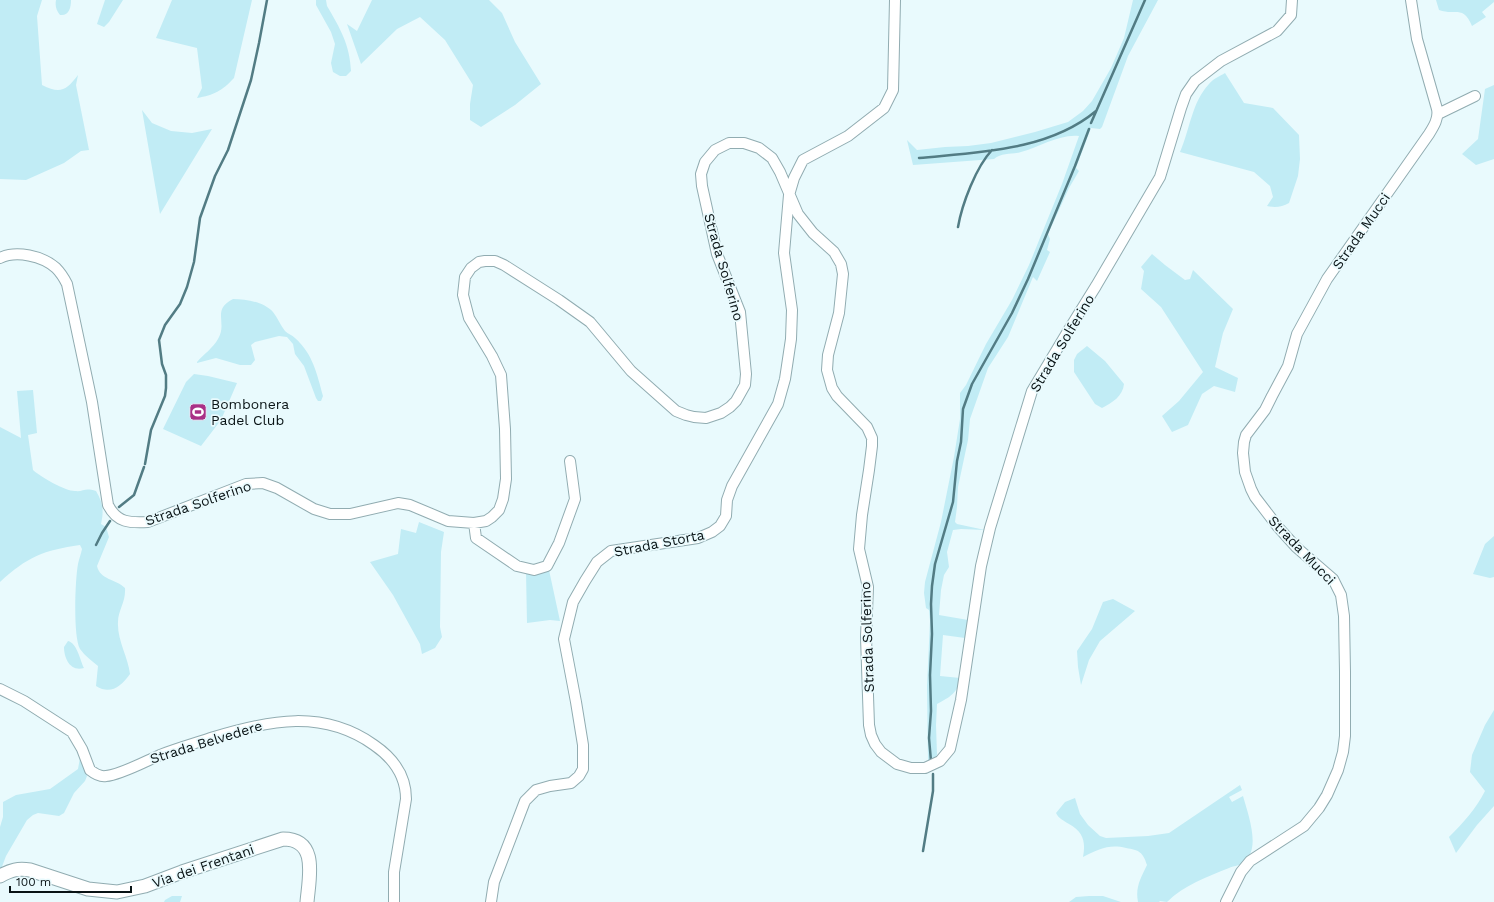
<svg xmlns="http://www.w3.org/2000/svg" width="1494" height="902" font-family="'Work Sans',sans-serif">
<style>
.green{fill:#c1ecf5}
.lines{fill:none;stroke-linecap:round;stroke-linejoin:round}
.stream{stroke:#527c84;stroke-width:2.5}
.minor-casing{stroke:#91acb1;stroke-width:12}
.secondary-casing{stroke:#91acb1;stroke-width:15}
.minor{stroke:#fff;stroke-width:10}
.secondary{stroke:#fff;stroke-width:13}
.labels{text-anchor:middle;stroke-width:3.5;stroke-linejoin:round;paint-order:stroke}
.street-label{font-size:14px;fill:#091315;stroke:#e9fafd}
.poi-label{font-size:14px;fill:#091315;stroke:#e9fafd;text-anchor:start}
</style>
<rect width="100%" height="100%" fill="#e9fafd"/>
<!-- green -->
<path class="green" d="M 0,0 L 42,0 L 37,16 L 42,85 C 60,94 66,91 78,75 L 76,85 L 89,150 L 81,151 L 64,163 L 26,180 L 0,179 Z
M 56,0 L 71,0 C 71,8 69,16 60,15 C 56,10 55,6 56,0 Z
M 105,0 L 123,0 L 109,22 L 104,27 L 97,24 Z
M 172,0 L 252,0 L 234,78 C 222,91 214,95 197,98 L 202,88 L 197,48 L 156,38 Z
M 316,0 L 326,0 L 327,6 C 340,28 350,45 351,71 L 346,76 L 340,76 L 333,72 L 331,63 L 335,44 L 331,32 L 316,5 Z
M 372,0 L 489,0 L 502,13 L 515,42 L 541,84 L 515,105 L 481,127 L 470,120 L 470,104 L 473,85 L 445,40 L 420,17 L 397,29 L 361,64 L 347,24 L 357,31 Z
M 1133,0 L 1158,0 L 1128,56 L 1102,127 L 1100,129 L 1091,128 L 1076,168 L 1079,171 L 1069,188 L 1048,234 L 1050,239 L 1047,250 L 1050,252 L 1037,281 L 1033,277 L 1008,337 L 988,368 L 970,419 L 968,440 L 958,487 L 957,507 L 955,522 L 957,524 L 985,530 L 961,529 L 953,530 L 947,552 L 949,567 L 944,575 L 941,590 L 939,615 L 968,620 L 965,638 L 943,635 L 940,676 L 960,678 C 958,693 950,697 937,704 L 936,725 L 937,755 L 934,759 L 928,761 L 927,686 L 930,621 L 929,610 L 926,608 L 924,593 L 925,582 L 941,522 L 954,457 L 960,419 L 960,393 L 966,385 L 986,344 L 1012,300 L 1029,265 L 1062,184 L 1079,136 C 1059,134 1040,147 1021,152 C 1011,155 1002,152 994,159 L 913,165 L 907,140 L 917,150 L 945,147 L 968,146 L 991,143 L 1035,132 L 1068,122 L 1083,111 L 1092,101 L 1111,68 L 1124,38 Z
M 1436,0 L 1494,0 L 1494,2 L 1482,12 L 1486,17 L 1472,26 C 1463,4 1455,16 1439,10 Z
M 1225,73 L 1244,103 L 1273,108 L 1299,135 L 1300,159 L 1298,176 L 1289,203 C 1282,207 1275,208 1267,206 L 1273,197 L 1270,186 L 1254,172 L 1180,152 C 1190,129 1192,102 1209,84 C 1213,79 1220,76 1225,73 Z
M 1494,85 L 1494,159 L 1476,165 L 1462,154 L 1478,139 L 1485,89 Z
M 142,110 L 152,123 L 171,131 L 192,133 L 212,129 L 160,214 Z
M 1152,254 L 1165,265 L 1185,280 L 1190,279 L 1193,270 L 1233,309 L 1223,333 L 1215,367 L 1238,378 L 1235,392 L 1214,386 L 1202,394 L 1188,425 L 1172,432 L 1162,416 L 1179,401 L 1203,372 L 1161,307 L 1141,289 L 1144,271 L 1141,267 Z
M 233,299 C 246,299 264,302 273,312 C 278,318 280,325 285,331 C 288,334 292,335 295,338 C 313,354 317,374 323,396 L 321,401 L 318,401 L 316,398 L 304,366 L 295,354 L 293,344 L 287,337 L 279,336 L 255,342 L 251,345 L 255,360 L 251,365 L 240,365 L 216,358 L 197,363 L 197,362 C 204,354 213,348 218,339 C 228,323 211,310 233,299 Z
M 1087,346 L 1105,361 L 1124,384 C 1123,396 1112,403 1102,408 L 1095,404 L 1074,372 L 1074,360 L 1077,354 Z
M 194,374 L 208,376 L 237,383 L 221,420 L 201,446 L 163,429 L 186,382 Z
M 33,390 L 37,433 L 28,435 L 33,470 C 41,477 65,491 75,491 C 84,492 84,487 96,491 C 103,503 104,511 101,524 L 106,527 L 109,537 L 97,566 C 100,580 116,579 125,588 C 126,602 118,610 118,622 C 117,640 128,657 130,674 C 121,687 110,695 96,686 L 98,666 C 92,661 85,656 80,649 C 73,637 75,580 78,564 C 79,559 81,554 82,549 L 80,545 C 44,550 27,557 0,582 L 0,427 L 21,438 L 17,391 Z
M 419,522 L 444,532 L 441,552 L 440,627 L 442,637 L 435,648 L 422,654 L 420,644 L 393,595 L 370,562 L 398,554 L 401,529 L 416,533 Z
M 1494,536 L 1494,577 L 1490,578 L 1473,574 L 1485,544 Z
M 549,570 L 560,621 L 550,620 L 527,623 L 526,572 Z
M 1113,599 L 1135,611 L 1100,641 L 1089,660 L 1081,685 L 1078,667 L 1077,651 L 1092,629 L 1103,602 Z
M 68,641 C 77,643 80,660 84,668 C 70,672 64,658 64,647 Z
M 1494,710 L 1494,806 L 1477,825 L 1456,853 L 1449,837 C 1463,823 1476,809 1485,791 L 1470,772 L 1472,755 L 1485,725 Z
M 80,758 L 87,776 L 85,781 L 74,793 L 64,813 L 59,816 L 38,813 L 33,815 L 27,820 L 6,856 L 0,872 L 0,827 L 3,817 L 3,802 L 16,795 L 50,789 L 78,769 Z
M 1240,785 L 1242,790 L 1229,797 L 1232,802 L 1243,796 C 1247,810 1255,833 1252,848 C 1251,853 1248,859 1243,863 C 1239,866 1233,866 1229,868 C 1207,877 1184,885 1167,902 L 1160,901 L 1159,902 L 1138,902 C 1135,887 1141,878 1147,865 C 1143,852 1139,850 1126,848 C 1109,844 1099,849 1083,857 C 1086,841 1083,832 1069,824 C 1063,820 1059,819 1056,813 L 1065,802 L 1075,798 L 1080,814 L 1088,825 L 1100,836 L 1106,838 L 1148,836 L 1169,833 Z
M 172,896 L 182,896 L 180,902 L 164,902 L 165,900 Z
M 1089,896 L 1103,896 L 1121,902 L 1069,902 L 1076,897 Z"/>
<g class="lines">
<!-- stream -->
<path class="stream" d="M 1091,123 L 1145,0
M 919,158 C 979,152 1048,151 1096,111
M 958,227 C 962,204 976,167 992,150
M 145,464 L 151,430 L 165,396 L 166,388 L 166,375 L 162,364 L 159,340 L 165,325 L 180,304 L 187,287 L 194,262 L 200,218 L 215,176 L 228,150 L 251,80 L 259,43 L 267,0
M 119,507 L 134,495 L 144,467
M 96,545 L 102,533 L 110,521
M 931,761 L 929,738 L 931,711 L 930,675 L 932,634 L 931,604 L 932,586 L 935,564 L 953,502 L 957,461 L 961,442 L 963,409 L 972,384 L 1012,313 L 1028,279 L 1075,166 L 1089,129
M 923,851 L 933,791 L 933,774"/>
<defs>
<path id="minor" d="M 1438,114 L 1475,96
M 0,258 C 16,250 43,256 56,268 C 61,273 64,278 67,284 L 92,402 L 108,505 C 117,523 130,523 148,522 L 246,484 L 263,483 L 277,488 L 314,509 L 330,514 L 350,514 L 398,503 L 410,505 L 448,521 L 474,523 L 486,521 L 492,517 L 499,510 L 503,499 L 506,479 L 505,429 L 501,375 L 492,356 L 469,318 L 463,295 L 465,277 L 471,268 L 479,262 L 485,261 L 495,261 L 504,265 L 559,300 L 590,322 L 631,371 L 676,411 L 686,415 L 694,417 L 706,418 L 721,413 L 730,407 L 736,401 L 745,385 L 746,374 L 740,312 L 717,254 L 702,186 L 701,174 L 705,162 L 715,150 L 729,143 L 744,143 L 759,148 L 772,158 L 780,172 L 798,214 L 813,233 L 834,252 L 841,264 L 843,274 L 839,313 L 828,355 L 827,370 L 832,388 L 837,396 L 867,427 L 872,438 L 872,446 L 869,470 L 862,515 L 859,549 L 868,587 L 866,637 L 869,725 L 871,735 L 875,744 L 881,752 L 897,764 L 911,768 L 925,768 L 940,761 L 950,749 L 961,700 L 981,566 L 990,528 L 1032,391 L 1068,331 L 1096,286 L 1160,177 L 1181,108 L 1186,94 L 1195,81 L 1221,61 L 1277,31 L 1291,15 L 1292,0
M 474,523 L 476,538 L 517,566 L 534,570 L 547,566 L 559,543 L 575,499 L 570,461
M 0,689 L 24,701 L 72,732 L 82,749 L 90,770 C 95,774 100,777 106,776 C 120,775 146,761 160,755 C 178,748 196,743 214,737 C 270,720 323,709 374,745 C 393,758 406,776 406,799 L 394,872 L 394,902
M 491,902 L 494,882 L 525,801 L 536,790 L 550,786 L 571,783 L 579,776 L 583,769 L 583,745 L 576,702 L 564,639 L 573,602 L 585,581 L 597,562 L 611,551 L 698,538 L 712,532 L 720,526 L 726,516 L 727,500 L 732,486 L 778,404 L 785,379 L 791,339 L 792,310 L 784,253 L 789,195 L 794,178 L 803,160 L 848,136 L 884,108 L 893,90 L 895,0
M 1226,902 L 1241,872 L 1250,861 L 1304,826 L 1319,808 L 1327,795 L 1338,770 L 1343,752 L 1345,736 L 1345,672 L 1344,616 L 1341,595 L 1333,579 L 1296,547 L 1278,527 L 1255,497 L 1251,489 L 1245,472 L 1243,453 L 1244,442 L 1246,435 L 1265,410 L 1272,396 L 1288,366 L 1297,334 L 1327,279 L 1429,134 C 1434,126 1439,118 1437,109 L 1417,39 L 1411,0"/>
<path id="secondary" d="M 0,876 C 11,870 18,868 30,870 L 88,889 L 117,892 L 145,886 L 182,872 L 283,839 C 319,839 309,878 307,902"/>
</defs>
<!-- minor casing -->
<use href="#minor" class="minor-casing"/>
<!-- secondary casing -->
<use href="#secondary" class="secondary-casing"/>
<!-- minor -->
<use href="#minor" class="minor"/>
<!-- secondary -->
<use href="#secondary" class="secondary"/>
</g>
<!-- icons -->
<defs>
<symbol id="stadium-square" viewBox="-11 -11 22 22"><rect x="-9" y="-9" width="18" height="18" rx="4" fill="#a93086" stroke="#e9fafd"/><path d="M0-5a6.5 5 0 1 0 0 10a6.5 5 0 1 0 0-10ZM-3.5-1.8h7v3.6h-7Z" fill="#fff"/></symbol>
</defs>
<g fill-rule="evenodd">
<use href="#stadium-square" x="188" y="402" width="20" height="20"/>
</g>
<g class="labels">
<!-- street labels -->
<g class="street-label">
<text transform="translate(1361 231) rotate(-55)" y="5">Strada Mucci</text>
<text transform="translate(724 267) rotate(74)" y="5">Strada Solferino</text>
<text transform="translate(1062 343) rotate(-59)" y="5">Strada Solferino</text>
<text transform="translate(198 503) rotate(-19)" y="5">Strada Solferino</text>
<text transform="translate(659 543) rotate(-11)" y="5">Strada Storta</text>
<text transform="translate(1302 550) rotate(46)" y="5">Strada Mucci</text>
<text transform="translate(867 637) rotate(-92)" y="5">Strada Solferino</text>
<text transform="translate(206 742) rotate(-17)" y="5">Strada Belvedere</text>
<text transform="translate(203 866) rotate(-19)" y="5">Via dei Frentani</text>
</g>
<!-- poi labels -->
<g class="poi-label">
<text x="211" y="409">Bombonera<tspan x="211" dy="16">Padel Club</tspan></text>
</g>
</g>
<!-- scale -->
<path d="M10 886v6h121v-6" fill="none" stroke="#091315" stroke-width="2"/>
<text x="16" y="886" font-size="12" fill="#091315" stroke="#e9fafd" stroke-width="3" paint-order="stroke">100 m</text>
</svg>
